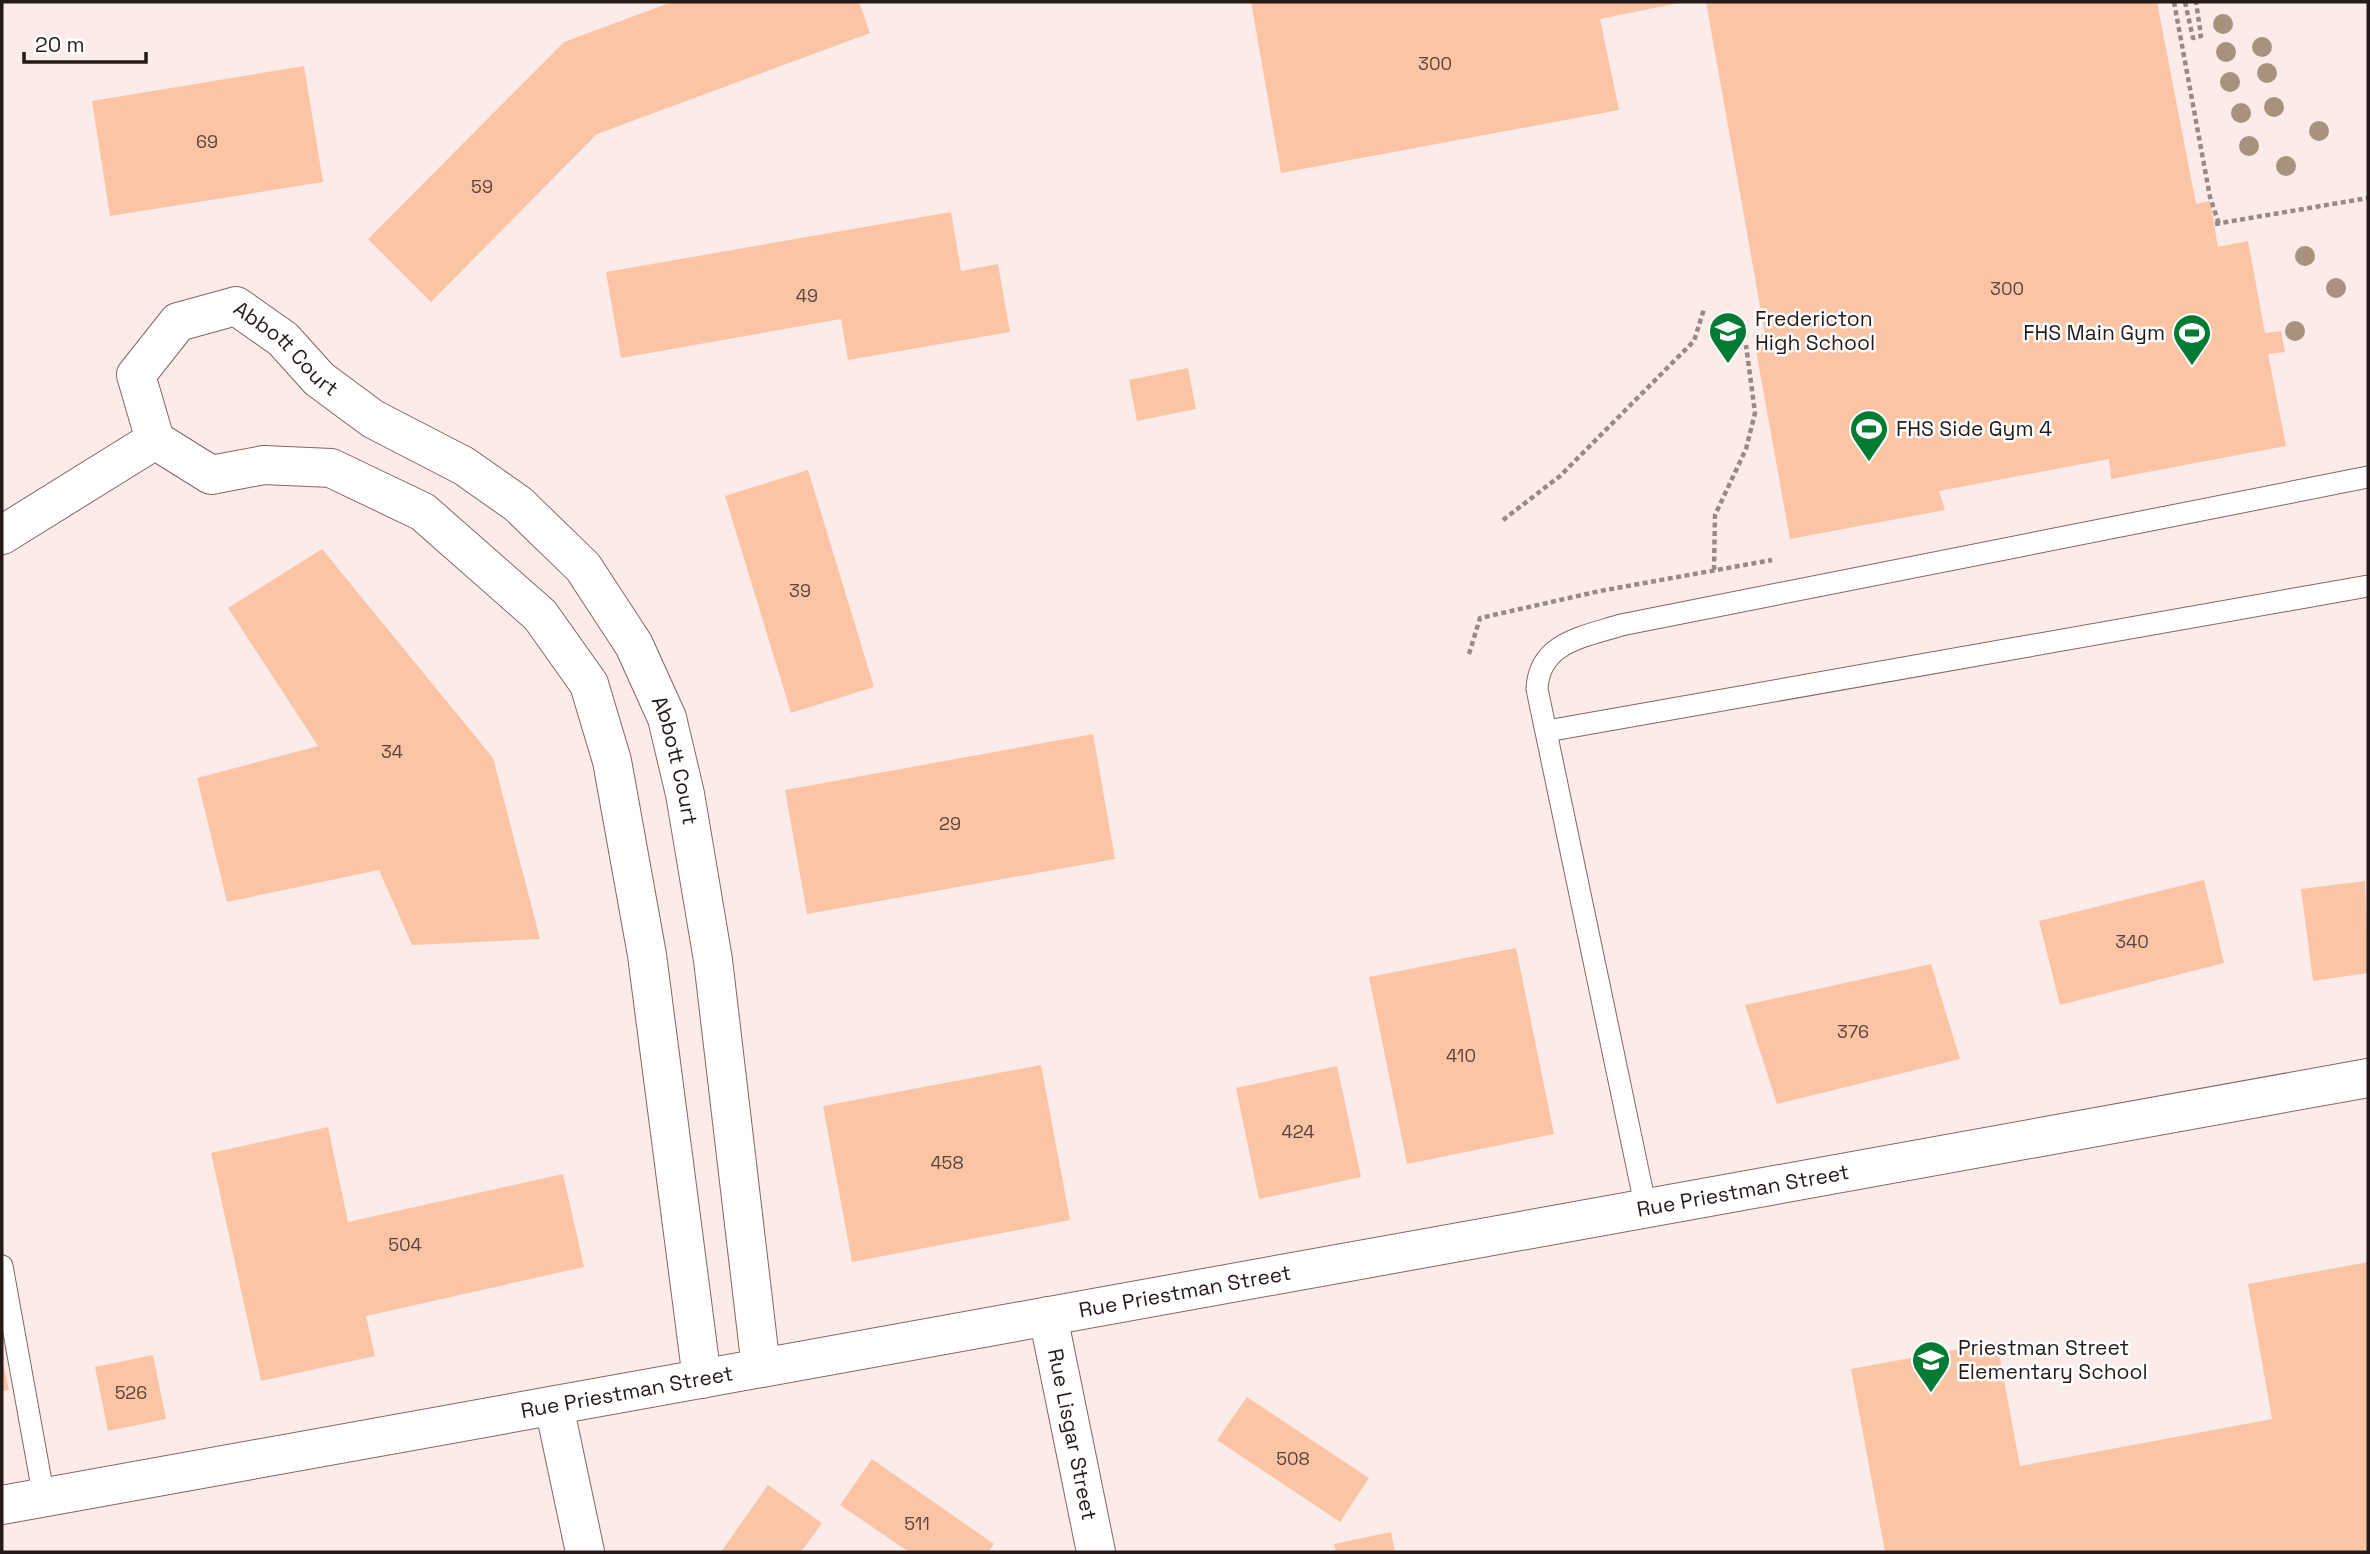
<svg xmlns="http://www.w3.org/2000/svg" width="2370" height="1554" font-family="'Space Grotesk',sans-serif">
<style>
.building{fill:#fbc4a5}
.lines{fill:none;stroke-linecap:round;stroke-linejoin:round}
.lane-casing{stroke:#856562;stroke-width:23}
.street-casing{stroke:#856562;stroke-width:40}
.secondary-casing{stroke:#856562;stroke-width:40}
.path{stroke:#968987;stroke-width:4.5;stroke-dasharray:5 3.5;stroke-linecap:butt}
.lane{stroke:#fff;stroke-width:21}
.street{stroke:#fff;stroke-width:38}
.secondary{stroke:#fff;stroke-width:38}
.tree{fill:#a7927e}
.labels{text-anchor:middle;stroke-width:5;stroke-linejoin:round;paint-order:stroke}
.number-label{font-size:18px;fill:#5b443b}
.poi-label{font-size:21px;fill:#261a18;stroke:#fff;text-anchor:start}
.street-label{font-size:21px;fill:#261a18;stroke:#fff}
</style>
<rect width="100%" height="100%" fill="#fbecea"/>
<!-- building -->
<path class="building" d="M 672,2 L 859,2 L 870,33 L 597,134 L 431,302 L 368,239 L 564,42 Z
M 1251,2 L 1679,2 L 1679,3 L 1600,19 L 1619,110 L 1281,173 Z
M 1706,2 L 2157,2 L 2196,204 L 2210,201 L 2218,247 L 2248,241 L 2265,333 L 2281,331 L 2285,352 L 2268,354 L 2286,446 L 2111,479 L 2109,459 L 1939,491 L 1945,510 L 1790,539 L 1753,334 L 1765,334 Z
M 304,66 L 323,182 L 110,216 L 92,101 Z
M 951,212 L 961,271 L 998,264 L 1010,332 L 848,360 L 841,319 L 621,358 L 606,272 Z
M 1188,368 L 1196,409 L 1137,421 L 1129,380 Z
M 808,470 L 874,687 L 791,713 L 725,496 Z
M 322,549 L 493,758 L 540,939 L 412,945 L 379,870 L 227,902 L 197,778 L 318,746 L 228,608 Z
M 1093,734 L 1115,859 L 807,914 L 785,790 Z
M 2204,880 L 2224,963 L 2060,1005 L 2039,921 Z
M 2365,881 L 2368,973 L 2313,981 L 2301,889 Z
M 1516,948 L 1554,1134 L 1407,1164 L 1369,977 Z
M 1931,964 L 1960,1059 L 1777,1104 L 1745,1005 Z
M 1041,1065 L 1070,1220 L 852,1262 L 823,1106 Z
M 1337,1066 L 1361,1177 L 1259,1199 L 1236,1088 Z
M 328,1127 L 348,1222 L 563,1174 L 584,1267 L 366,1316 L 375,1356 L 261,1381 L 211,1153 Z
M 2368,1262 L 2368,1552 L 1885,1552 L 1851,1369 L 1997,1342 L 2020,1466 L 2272,1419 L 2248,1284 Z
M 153,1355 L 166,1419 L 108,1431 L 95,1367 Z
M 2,1359 L 9,1390 L 2,1391 Z
M 1247,1397 L 1369,1478 L 1340,1522 L 1217,1440 Z
M 872,1459 L 994,1544 L 988,1552 L 909,1552 L 840,1505 Z
M 768,1485 L 822,1523 L 801,1552 L 721,1552 Z
M 1391,1532 L 1395,1552 L 1336,1552 L 1334,1544 Z"/>
<g class="lines">
<defs>
<path id="lane" d="M 1547,731 L 2368,586
M 1646,1209 L 1537,689 C 1539,642 1584,637 1621,625 L 2368,477
M 2,1266 L 44,1498"/>
<g id="street">
<path d="M 2,535 L 155,440"/>
<path id="s1" d="M 1048,1316 L 1096,1552"/>
<path id="s2" d="M 702,1379 L 647,955 L 612,761 L 589,684 L 540,615 L 423,512 L 331,468 L 264,465 L 211,475 L 155,440 L 136,375 L 178,322 L 236,306 L 283,339 L 319,379 L 373,419 L 464,466 L 518,504 L 583,567 L 634,645 L 667,718 L 685,794 L 713,960 L 761,1368"/>
<path d="M 554,1406 L 585,1552"/>
</g>
<g id="secondary">
<path id="s3" d="M 2,1505 L 2368,1078"/>
</g>
</defs>
<!-- lane casing -->
<use href="#lane" class="lane-casing"/>
<!-- street casing -->
<use href="#street" class="street-casing"/>
<!-- secondary casing -->
<use href="#secondary" class="secondary-casing"/>
<!-- path -->
<path class="path" d="M 2174,2 L 2210,197 L 2219,224
M 2185,2 L 2193,38 L 2201,36 L 2196,2
M 2215,224 L 2368,198
M 1503,520 L 1560,476 L 1694,341 L 1704,309
M 1714,570 L 1715,515 L 1746,449 L 1755,413 L 1746,345
M 1469,654 L 1480,618 L 1600,591 L 1772,560"/>
<!-- lane -->
<use href="#lane" class="lane"/>
<!-- street -->
<use href="#street" class="street"/>
<!-- secondary -->
<use href="#secondary" class="secondary"/>
</g>
<!-- trees -->
<g class="tree">
<circle cx="2223" cy="24" r="10"/>
<circle cx="2262" cy="47" r="10"/>
<circle cx="2226" cy="52" r="10"/>
<circle cx="2267" cy="73" r="10"/>
<circle cx="2230" cy="82" r="10"/>
<circle cx="2274" cy="107" r="10"/>
<circle cx="2241" cy="113" r="10"/>
<circle cx="2319" cy="131" r="10"/>
<circle cx="2249" cy="146" r="10"/>
<circle cx="2286" cy="166" r="10"/>
<circle cx="2305" cy="256" r="10"/>
<circle cx="2336" cy="288" r="10"/>
<circle cx="2295" cy="331" r="10"/>
</g>
<!-- icons -->
<defs>
<symbol id="school-pin" viewBox="-11 -11 22 30"><path d="M0 17L-7.5 6A9.5 9.5 0 1 1 7.5 6Z" fill="#027c34" stroke="#fff"/><path d="M0-5L7-2L0 1L-7-2ZM-4 1L0 2.5L4 1V4Q0 6-4 4Z" fill="#fff"/></symbol>
<symbol id="stadium-pin" viewBox="-11 -11 22 30"><path d="M0 17L-7.5 6A9.5 9.5 0 1 1 7.5 6Z" fill="#027c34" stroke="#fff"/><path d="M0-5a6.5 5 0 1 0 0 10a6.5 5 0 1 0 0-10ZM-3.5-1.8h7v3.6h-7Z" fill="#fff"/></symbol>
</defs>
<g fill-rule="evenodd">
<use href="#school-pin" x="1706" y="309" width="44" height="60"/>
<use href="#stadium-pin" x="2170" y="311" width="44" height="60"/>
<use href="#stadium-pin" x="1847" y="407" width="44" height="60"/>
<use href="#school-pin" x="1909" y="1338" width="44" height="60"/>
</g>
<g class="labels">
<!-- number labels -->
<g class="number-label">
<text x="1435" y="70">300</text>
<text x="207" y="148">69</text>
<text x="482" y="193">59</text>
<text x="2007" y="295">300</text>
<text x="807" y="302">49</text>
<text x="800" y="597">39</text>
<text x="392" y="758">34</text>
<text x="950" y="830">29</text>
<text x="2132" y="948">340</text>
<text x="1853" y="1038">376</text>
<text x="1461" y="1062">410</text>
<text x="1298" y="1138">424</text>
<text x="947" y="1169">458</text>
<text x="405" y="1251">504</text>
<text x="131" y="1399">526</text>
<text x="1293" y="1465">508</text>
<text x="917" y="1530">511</text>
</g>
<!-- poi labels -->
<g class="poi-label">
<text x="1755" y="326">Fredericton<tspan x="1755" dy="24">High School</tspan></text>
<text x="2165" y="340" text-anchor="end">FHS Main Gym</text>
<text x="1896" y="436">FHS Side Gym 4</text>
<text x="1958" y="1355">Priestman Street<tspan x="1958" dy="24">Elementary School</tspan></text>
</g>
<!-- street labels -->
<g class="street-label">
<text dy="7" stroke="none"><textPath href="#s2" startOffset="1496">Abbott Court</textPath></text>
<text dy="7" stroke="none"><textPath href="#s2" startOffset="2084">Abbott Court</textPath></text>
<text dy="7" stroke="none"><textPath href="#s3" startOffset="1769">Rue Priestman Street</textPath></text>
<text dy="7" stroke="none"><textPath href="#s3" startOffset="1202">Rue Priestman Street</textPath></text>
<text dy="7" stroke="none"><textPath href="#s3" startOffset="635">Rue Priestman Street</textPath></text>
<text dy="7" stroke="none"><textPath href="#s1" startOffset="121">Rue Lisgar Street</textPath></text>
</g>
</g>
<!-- border -->
<rect width="2370" height="1554" fill="none" stroke="#261a18" stroke-width="7"/>
<!-- scale -->
<path d="M24 52v10h122v-10" fill="none" stroke="#261a18" stroke-width="3.5"/>
<text x="35" y="52" font-size="21" fill="#261a18" stroke="#ffffff" stroke-width="5" paint-order="stroke">20 m</text>
</svg>
